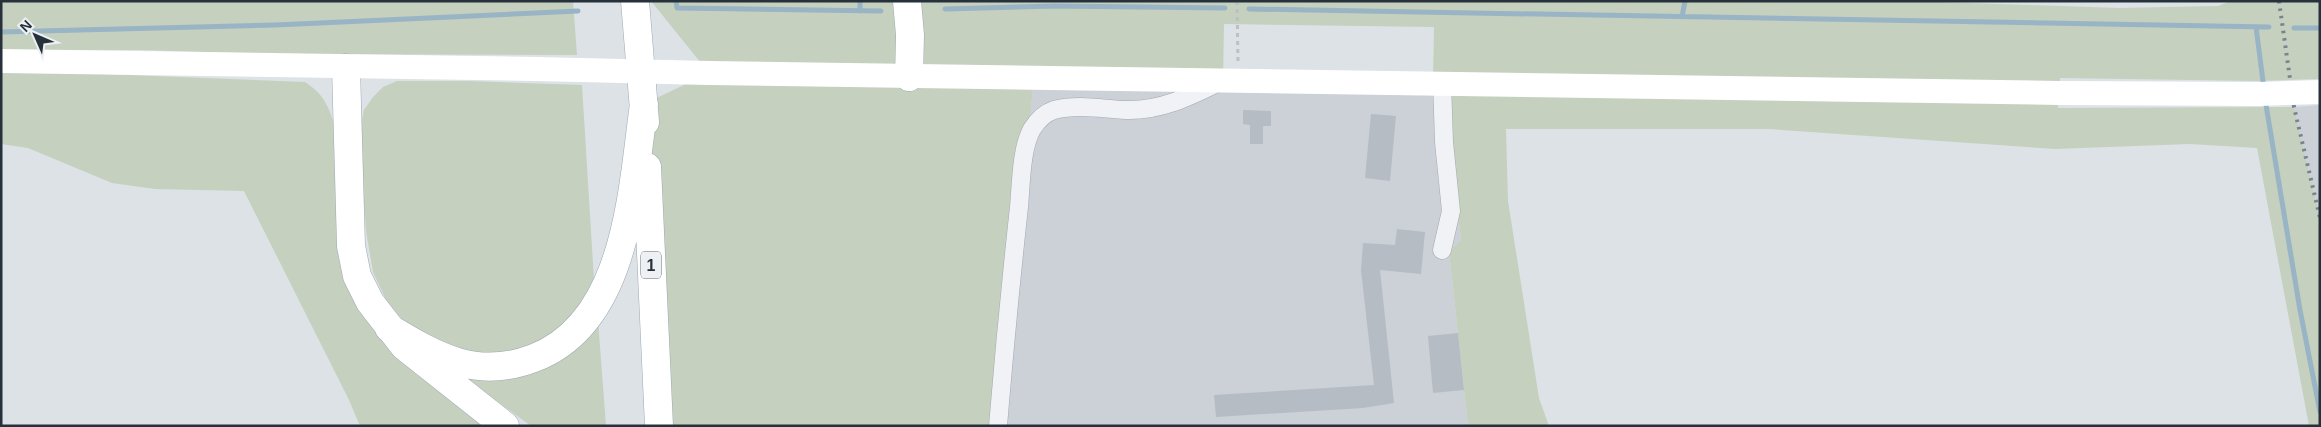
<svg xmlns="http://www.w3.org/2000/svg" width="2321" height="427" font-family="Arial,sans-serif">
<style>
.built{fill:#ccd1d8}
.green{fill:#c5d0bf}
.lines{fill:none;stroke-linecap:round;stroke-linejoin:round}
.stream{stroke:#99b4c5;stroke-width:5}
.building{fill:#b5bcc3}
.minor-casing{stroke:#a3a9b0;stroke-width:19}
.primary-casing{stroke:#9da8b2;stroke-width:29}
.path{stroke:#bcc0c5;stroke-width:3;stroke-dasharray:4 4;stroke-linecap:butt}
.minor{stroke:#f0f2f5;stroke-width:18}
.secondary{stroke:#fff;stroke-width:24}
.primary{stroke:#fff;stroke-width:28}
.rail{stroke:#78838f;stroke-width:4;stroke-dasharray:2.5 5;stroke-linecap:butt}
.secondary-bridge{stroke:#fff;stroke-width:24}
.labels{text-anchor:middle;stroke-width:4;stroke-linejoin:round;paint-order:stroke}
.shield{fill:#edf1f4;stroke:#626b73;stroke-width:1}
.shield-label{font-size:16px;font-weight:bold;fill:#27313c}
</style>
<rect width="100%" height="100%" fill="#dde2e7"/>
<!-- built -->
<path class="built" d="M 1034,78 L 1442,82 L 1461,240 L 1449,251 L 1468,426 L 998,426 Z
M 2320,105 L 2320,218 L 2294,107 Z"/>
<!-- green -->
<path class="green" d="M 1,1 L 573,1 L 577,55 L 276,54 L 139,50 L 1,50 Z
M 651,1 L 1911,1 L 2119,8 L 2218,6 L 2231,1 L 2320,1 L 2320,79 L 2259,81 L 2060,78 L 2058,108 L 2294,107 L 2320,218 L 2320,426 L 2309,426 L 2257,148 L 2190,144 L 2055,149 L 1769,129 L 1506,129 L 1508,201 L 1539,398 L 1549,426 L 1468,426 L 1449,251 L 1461,240 L 1442,83 L 1433,82 L 1434,27 L 1224,24 L 1223,80 L 1034,79 L 998,426 L 659,426 L 644,104 L 709,73 Z
M 1,70 L 305,82 C 323,94 327,103 334,123 L 352,295 L 372,327 L 397,353 L 494,426 L 360,426 L 349,400 L 244,191 L 155,189 L 112,183 L 28,148 L 1,144 Z
M 397,81 L 469,81 L 582,85 L 594,280 L 575,315 L 557,334 L 497,357 L 465,353 L 410,328 L 387,302 L 373,272 L 366,231 L 359,132 L 364,110 L 373,97 L 383,87 Z
M 598,320 L 606,426 L 531,426 L 465,378 Z"/>
<g class="lines">
<!-- stream -->
<path class="stream" d="M 676,1 L 677,8 L 881,11
M 945,9 L 1055,6 L 1225,8
M 1249,9 L 2269,27
M 860,11 L 860,1
M 1682,17 L 1685,1
M 2256,27 L 2264,89
M 2294,28 L 2320,28
M 1,32 L 276,25 L 578,11
M 2265,99 L 2300,310 L 2320,412"/>
</g>
<!-- building -->
<path class="building" d="M 1243,110 L 1271,111 L 1271,126 L 1263,126 L 1263,144 L 1250,144 L 1250,125 L 1243,124 Z
M 1371,114 L 1396,116 L 1390,181 L 1365,178 Z
M 1397,229 L 1425,232 L 1421,274 L 1380,270 L 1394,403 L 1363,408 L 1216,417 L 1214,395 L 1374,385 L 1361,270 L 1363,243 L 1395,245 Z
M 1458,333 L 1464,390 L 1433,393 L 1428,336 Z"/>
<g class="lines">
<defs>
<path id="minor" d="M 1442,250 L 1451,211 L 1444,142 L 1442,82
M 998,426 C 1004,353 1011,280 1019,207 C 1021,186 1021,148 1032,129 C 1037,121 1045,113 1054,110 C 1078,104 1102,109 1126,110 C 1160,111 1189,97 1219,82"/>
<path id="primary" d="M 635,1 L 645,122
M 907,1 L 910,35 L 909,77
M 346,68 L 351,246 L 357,276 L 370,302 L 404,346 L 505,426
M 647,167 L 659,426
M 389,328 C 437,357 477,380 534,358 C 628,322 632,189 644,104"/>
</defs>
<!-- minor casing -->
<use href="#minor" class="minor-casing"/>
<!-- primary casing -->
<use href="#primary" class="primary-casing"/>
<!-- path -->
<path class="path" d="M 1237,1 L 1238,63"/>
<!-- minor -->
<use href="#minor" class="minor"/>
<!-- secondary -->
<path class="secondary" d="M 1,61 L 536,69
M 709,73 L 2060,93"/>
<!-- primary -->
<use href="#primary" class="primary"/>
<!-- rail -->
<path class="rail" d="M 2279,1 L 2294,107 L 2320,218"/>
<!-- secondary-bridge -->
<path class="secondary-bridge" d="M 536,69 L 709,73
M 2060,93 L 2259,94 L 2320,92"/>
</g>
<g class="labels">
<!-- shield labels -->
<rect class="shield" x="641" y="251.5" width="20" height="27" rx="4"/>
<g class="shield-label">
<text x="651" y="271">1</text>
</g>
</g>
<!-- border -->
<rect width="2321" height="427" fill="none" stroke="#27313c" stroke-width="5"/>
<!-- north arrow -->
<g transform="translate(35 35) rotate(315)" stroke="#edf1f4" stroke-width="4" paint-order="stroke">
<path d="M0-4L9 19L0 12L-9 19Z" fill="#27313c"/>
<text y="-8" font-size="14" font-weight="bold" text-anchor="middle" fill="#27313c">N</text>
</g>
</svg>
